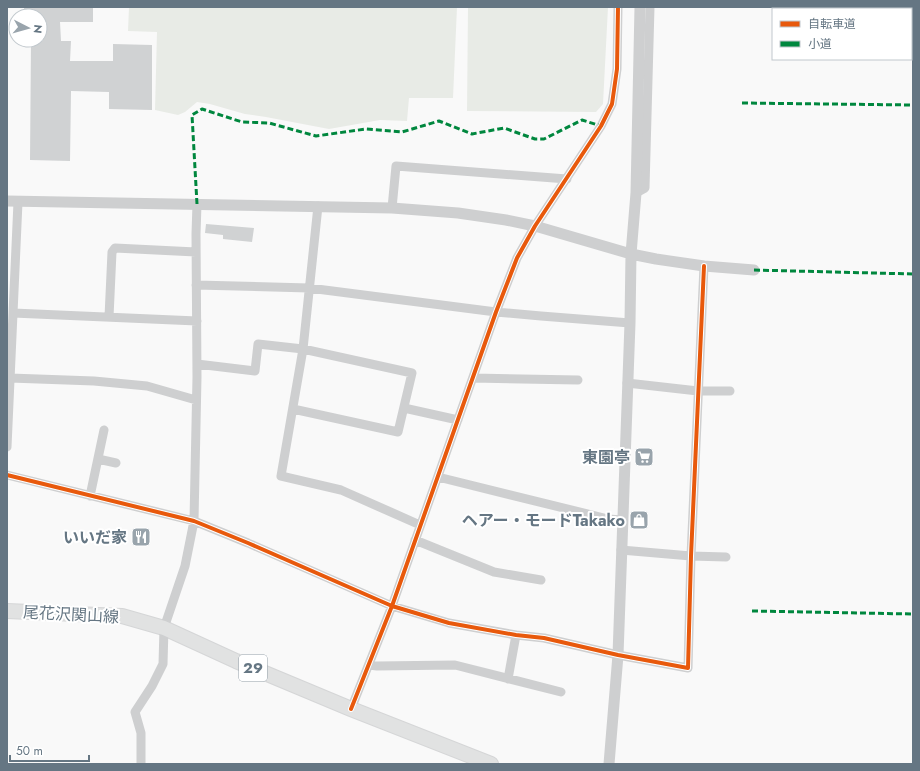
<svg xmlns="http://www.w3.org/2000/svg" width="920" height="771" font-family="Jost,'Noto Sans JP',sans-serif">
<style>
.green{fill:#e8ebe6}
.building{fill:#d0d2d3}
.lines{fill:none;stroke-linecap:round;stroke-linejoin:round}
.primary-casing{stroke:#d5d6d7;stroke-width:16}
.minor{stroke:#cecfd0;stroke-width:9}
.tertiary{stroke:#cecfd0;stroke-width:11}
.primary{stroke:#e1e2e2;stroke-width:14}
.quiet{stroke:#00873e;stroke-width:3;stroke-dasharray:6 3;stroke-linecap:butt}
.cycleway-casing{stroke:#fff;stroke-width:6}
.cycleway{stroke:#e8590c;stroke-width:4}
.labels{text-anchor:middle;stroke-width:4;stroke-linejoin:round;paint-order:stroke}
.shield{fill:#fff;stroke:#939fa8;stroke-width:1}
.shield-label{font-size:15px;font-weight:bold;fill:#657683}
.poi-label{font-size:16px;font-weight:bold;fill:#657683;stroke:#fff;text-anchor:end}
.street-label{font-size:16px;fill:#657683;stroke:#fff}
</style>
<rect width="100%" height="100%" fill="#f9f9f9"/>
<!-- green -->
<path class="green" d="M 129,7 L 457,7 L 453,98 L 409,98 L 407,121 L 380,120 L 329,129 L 266,117 L 245,114 L 210,104 L 197,102 L 185,112 L 178,115 L 155,110 L 157,32 L 128,31 Z
M 468,7 L 608,7 L 603,104 L 596,112 L 467,111 Z"/>
<!-- building -->
<path class="building" d="M 24,7 L 93,7 L 93,22 L 60,22 L 61,41 L 71,41 L 70,61 L 113,61 L 113,44 L 152,45 L 152,110 L 109,109 L 109,92 L 71,91 L 70,161 L 30,160 L 31,40 L 43,41 L 42,22 L 40,22 L 40,16 L 24,16 Z
M 206,224 L 254,228 L 252,242 L 223,239 L 223,235 L 205,233 Z"/>
<g class="lines">
<defs>
<path id="primary" d="M 7,611 L 122,616 L 164,628 L 236,661 L 351,709 L 491,764"/>
</defs>
<!-- primary casing -->
<use href="#primary" class="primary-casing"/>
<!-- minor -->
<path class="minor" d="M 636,193 L 645,188 L 650,7
M 318,206 L 303,349 L 281,476 L 341,490 L 420,525
M 392,208 L 396,166 L 567,179
M 196,285 L 309,288 L 496,312 L 541,316 L 630,323
M 13,313 L 197,321
M 109,317 L 112,252 L 115,248 L 196,252
M 197,364 L 255,371 L 258,344 L 303,349 L 412,373 L 398,432 L 293,409
M 10,378 L 94,381 L 147,386 L 196,400
M 473,378 L 578,380
M 627,383 L 698,391 L 730,391
M 404,408 L 458,420
M 7,447 L 18,202
M 98,459 L 116,463
M 7,475 L 194,521 L 248,543 L 392,606 L 449,623 L 516,635 L 544,638 L 618,655 L 688,668 L 691,556 L 704,266
M 438,477 L 608,519 L 622,520
M 90,496 L 104,430
M 415,540 L 494,572 L 541,580
M 621,550 L 691,556 L 726,557
M 369,665 L 377,666 L 455,665 L 561,692
M 508,679 L 516,635
M 351,709 L 392,606 L 496,312 L 517,258 L 535,226 L 601,126 L 612,104 L 617,69 L 618,7
M 141,764 L 141,733 L 135,712 L 152,686 L 163,664 L 164,628 L 185,566 L 194,521 L 197,377 L 196,234 L 197,204"/>
<!-- tertiary -->
<path class="tertiary" d="M 7,201 L 392,208 L 458,213 L 506,220 L 535,226 L 631,254 L 656,259 L 704,266 L 754,270
M 609,764 L 618,655 L 630,323 L 631,254 L 636,193 L 640,7"/>
<!-- primary -->
<use href="#primary" class="primary"/>
<!-- quiet -->
<path class="quiet" d="M 742,103 L 913,105
M 197,204 L 192,115 L 202,109 L 242,122 L 269,123 L 316,136 L 366,129 L 402,132 L 439,121 L 472,134 L 504,128 L 535,139 L 544,139 L 582,120 L 601,126
M 754,270 L 913,274
M 752,611 L 913,614"/>
<defs>
<path id="cycleway" d="M 7,475 L 194,521 L 248,543 L 392,606 L 449,623 L 516,635 L 544,638 L 618,655 L 688,668 L 691,556 L 704,266
M 351,709 L 392,606 L 496,312 L 517,258 L 535,226 L 601,126 L 612,104 L 617,69 L 618,7"/>
</defs>
<!-- cycleway casing -->
<use href="#cycleway" class="cycleway-casing"/>
<!-- cycleway -->
<use href="#cycleway" class="cycleway"/>
</g>
<!-- icons -->
<defs>
<symbol id="supermarket-square" viewBox="-11 -11 22 22"><rect x="-9" y="-9" width="18" height="18" rx="4" fill="#99a4ac" stroke="#fff"/><path d="M-6-5.5h2.5l.6 2H6L4.5 2H-2.5L-4.4-4H-6ZM-1.5 3.2a1.3 1.3 0 1 0 .1 0ZM3 3.2a1.3 1.3 0 1 0 .1 0Z" fill="#fff"/></symbol>
<symbol id="shop-square" viewBox="-11 -11 22 22"><rect x="-9" y="-9" width="18" height="18" rx="4" fill="#99a4ac" stroke="#fff"/><path d="M-5-2.5h2.3a2.7 3.5 0 0 1 5.4 0H5L5.5 6h-11ZM-1.5-2.5h3a1.5 2.3 0 0 0-3 0Z" fill="#fff"/></symbol>
<symbol id="restaurant-square" viewBox="-11 -11 22 22"><rect x="-9" y="-9" width="18" height="18" rx="4" fill="#99a4ac" stroke="#fff"/><path d="M-5-6h1v4h1v-4h1v4h1v-4h1v5L-1.5 .5V6h-2V.5L-5-1ZM5-6V6H3V1.5H1.5Q1.5-4 5-6Z" fill="#fff"/></symbol>
</defs>
<g fill-rule="evenodd">
<use href="#supermarket-square" x="633" y="446" width="22" height="22"/>
<use href="#shop-square" x="628" y="509" width="22" height="22"/>
<use href="#restaurant-square" x="130" y="526" width="22" height="22"/>
</g>
<g class="labels">
<!-- shield labels -->
<rect class="shield" x="239" y="655" width="28" height="26" rx="3"/>
<g class="shield-label">
<text x="253" y="673">29</text>
</g>
<!-- poi labels -->
<g class="poi-label">
<text x="630" y="463">東園亭</text>
<text x="625" y="526">ヘアー・モードTakako</text>
<text x="127" y="543">いいだ家</text>
</g>
<!-- street labels -->
<g class="street-label">
<text transform="translate(71 614) rotate(3)" y="6">尾花沢関山線</text>
</g>
</g>
<!-- border -->
<rect width="920" height="771" fill="none" stroke="#657683" stroke-width="16"/>
<!-- legend -->
<rect x="772" y="8" width="140" height="52" fill="#ffffff" stroke="#c1c8cd"/>
<rect x="780" y="21" width="20" height="6" fill="#e8590c" stroke="#c1c8cd"/>
<text x="808" y="28" font-size="12" fill="#657683">自転車道</text>
<rect x="780" y="41" width="20" height="6" fill="#00873e" stroke="#c1c8cd"/>
<text x="808" y="48" font-size="12" fill="#657683">小道</text>
<!-- north arrow -->
<g transform="translate(28 28) rotate(96)"><circle r="19" fill="#ffffff" stroke="#c1c8cd"/>
<path d="M0-3L7 15L0 10L-7 15Z" fill="#99a4ac"/>
<text y="-6" font-size="11" font-weight="bold" text-anchor="middle" fill="#657683">N</text>
</g>
<!-- scale -->
<path d="M10 755v6h79v-6" fill="none" stroke="#657683" stroke-width="2"/>
<text x="16" y="755" font-size="12" fill="#657683" stroke="#ffffff" stroke-width="3" paint-order="stroke">50 m</text>
</svg>
